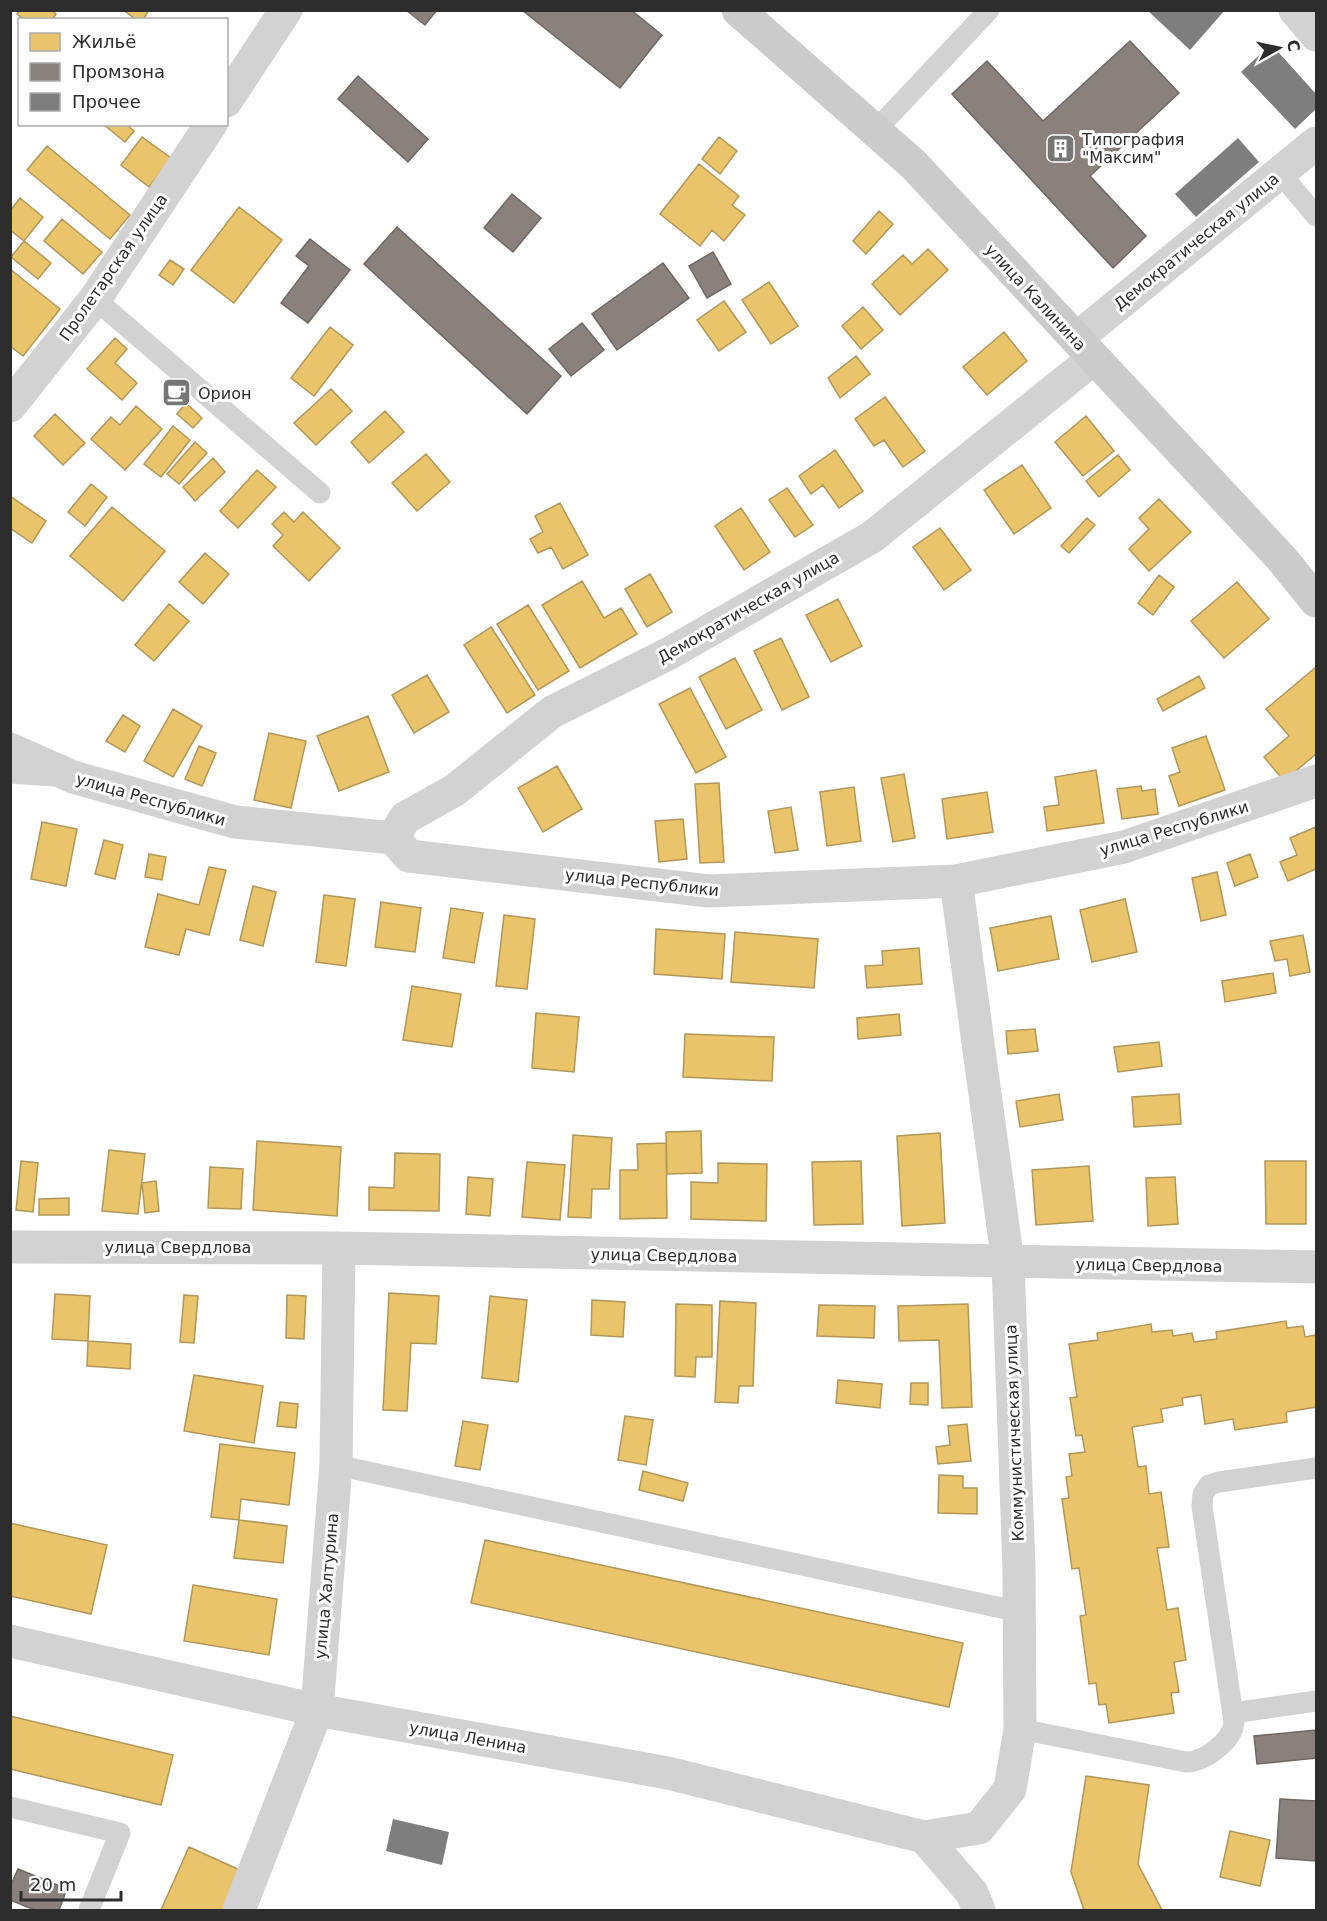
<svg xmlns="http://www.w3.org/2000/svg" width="1327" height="1921" font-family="'DejaVu Sans',sans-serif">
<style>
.homes{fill:#e9c46a;stroke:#b19758;stroke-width:1.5}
.industry{fill:#8a817c;stroke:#6e6864;stroke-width:1.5}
.building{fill:#7e7e7e}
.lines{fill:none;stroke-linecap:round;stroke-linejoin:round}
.service{stroke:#d2d2d2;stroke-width:21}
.minor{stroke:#d2d2d2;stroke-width:33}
.secondary{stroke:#cbcbcb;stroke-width:33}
.labels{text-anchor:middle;stroke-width:6;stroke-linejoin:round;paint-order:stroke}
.poi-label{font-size:16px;fill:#2d2d2d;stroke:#fff;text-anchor:start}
.street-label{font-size:16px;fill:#2d2d2d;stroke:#fff}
</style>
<rect width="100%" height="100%" fill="#fff"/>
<!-- homes -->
<path class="homes" d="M 20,10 L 52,10 L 56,14 L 52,20 L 24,20 L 17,14 Z
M 123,10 L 149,10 L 143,20 L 137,20 Z
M 103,124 L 126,124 L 134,131 L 125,142 Z
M 142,137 L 171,158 L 149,187 L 121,165 Z
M 719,137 L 737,151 L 720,174 L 702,159 Z
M 47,146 L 130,215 L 110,239 L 27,170 Z
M 699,164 L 739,196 L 732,205 L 745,215 L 724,241 L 712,230 L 700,246 L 660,214 Z
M 20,198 L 43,217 L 24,241 L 10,230 L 10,211 Z
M 239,207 L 282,240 L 234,303 L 191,270 Z
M 879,211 L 893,224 L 866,254 L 853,241 Z
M 62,219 L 102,252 L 83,274 L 44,241 Z
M 24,241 L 51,263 L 38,279 L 11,257 Z
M 928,249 L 948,270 L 900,315 L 872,284 L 903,255 L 912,264 Z
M 170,260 L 184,269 L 173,285 L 159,275 Z
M 10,269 L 60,309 L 23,356 L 10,346 Z
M 769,282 L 798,326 L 771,344 L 742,300 Z
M 724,301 L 746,332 L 719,351 L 697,320 Z
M 863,307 L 883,330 L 861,349 L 842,326 Z
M 330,327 L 353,345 L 314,396 L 291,378 Z
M 1004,332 L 1027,361 L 987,395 L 963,367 Z
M 115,338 L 127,349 L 115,363 L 137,383 L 122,400 L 87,369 Z
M 856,356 L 870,374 L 840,398 L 828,378 Z
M 331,389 L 352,411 L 316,445 L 294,423 Z
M 885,397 L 925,451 L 903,467 L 884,440 L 874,446 L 855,419 Z
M 186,403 L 202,418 L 193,428 L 177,414 Z
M 136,406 L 162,429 L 125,470 L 91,439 L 111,417 L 120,425 Z
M 385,411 L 404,432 L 369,463 L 351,442 Z
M 55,414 L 85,443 L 63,465 L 34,436 Z
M 1086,416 L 1114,451 L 1083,476 L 1055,442 Z
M 173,426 L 190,440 L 161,477 L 144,464 Z
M 195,442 L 207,453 L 179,484 L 167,474 Z
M 835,450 L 863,491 L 839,508 L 823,485 L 811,494 L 799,476 Z
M 426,454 L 450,482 L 417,511 L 392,483 Z
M 1118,455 L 1130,470 L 1099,497 L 1086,481 Z
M 213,458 L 225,472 L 195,501 L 183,487 Z
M 1022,465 L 1051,508 L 1014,534 L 984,490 Z
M 257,470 L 276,487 L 238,528 L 220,511 Z
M 91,484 L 107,497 L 85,526 L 68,512 Z
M 787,488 L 813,525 L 795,537 L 769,500 Z
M 10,496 L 46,521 L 32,543 L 10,528 Z
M 1159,499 L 1191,532 L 1149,571 L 1129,549 L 1149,529 L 1139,518 Z
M 560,503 L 588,555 L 563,569 L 551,547 L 538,553 L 530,539 L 543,532 L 535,516 Z
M 112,507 L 165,551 L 123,601 L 70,556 Z
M 741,508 L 770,552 L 744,570 L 715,526 Z
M 284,512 L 294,522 L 303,512 L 340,548 L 309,581 L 273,546 L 283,535 L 272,524 Z
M 1087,518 L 1095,525 L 1069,553 L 1061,546 Z
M 940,528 L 971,570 L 944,590 L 913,547 Z
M 205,553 L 229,574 L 203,604 L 179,582 Z
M 650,574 L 672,612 L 647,627 L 625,589 Z
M 1159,575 L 1174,587 L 1153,615 L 1138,603 Z
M 582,581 L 604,618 L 621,608 L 637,634 L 580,668 L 542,605 Z
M 1237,582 L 1269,619 L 1224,658 L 1191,621 Z
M 838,599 L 862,646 L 831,662 L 806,615 Z
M 169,604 L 189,621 L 154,661 L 135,645 Z
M 528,605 L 569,671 L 538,690 L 497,624 Z
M 491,627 L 535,695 L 507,713 L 464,645 Z
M 781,638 L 809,697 L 782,710 L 754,651 Z
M 735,658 L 762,710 L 726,729 L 699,677 Z
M 1316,667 L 1316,754 L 1284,781 L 1264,757 L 1289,736 L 1266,709 Z
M 427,675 L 449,712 L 414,733 L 392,695 Z
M 1199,676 L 1205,688 L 1163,711 L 1157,699 Z
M 690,688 L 726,757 L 696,773 L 659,704 Z
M 173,709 L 202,726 L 173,777 L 144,761 Z
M 123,715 L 140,726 L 125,752 L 106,741 Z
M 368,716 L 389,772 L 339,791 L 317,736 Z
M 269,733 L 306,741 L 291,808 L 254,800 Z
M 1206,736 L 1225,790 L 1179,806 L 1169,776 L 1180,772 L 1172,748 Z
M 199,746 L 216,753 L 202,786 L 185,779 Z
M 557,766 L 582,809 L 543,832 L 518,788 Z
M 1096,770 L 1104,823 L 1047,831 L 1044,807 L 1059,805 L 1055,777 Z
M 904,774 L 915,838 L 893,842 L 881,778 Z
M 719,783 L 724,862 L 700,863 L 695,784 Z
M 1141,786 L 1142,791 L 1155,789 L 1158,814 L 1122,819 L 1117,789 Z
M 854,787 L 861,841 L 827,846 L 820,792 Z
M 987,792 L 993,832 L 947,839 L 942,799 Z
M 791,807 L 798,850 L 775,853 L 768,811 Z
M 683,819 L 687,859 L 659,862 L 655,821 Z
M 42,822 L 77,829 L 66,886 L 31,879 Z
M 1316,827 L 1316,869 L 1288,881 L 1280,862 L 1297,855 L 1290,838 Z
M 104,840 L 123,845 L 115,879 L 95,874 Z
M 149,854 L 166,857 L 162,880 L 145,877 Z
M 1250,854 L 1258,877 L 1235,886 L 1227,863 Z
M 209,867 L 226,870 L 209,935 L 186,929 L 179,955 L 145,947 L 158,894 L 199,905 Z
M 1217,872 L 1226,915 L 1201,921 L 1192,878 Z
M 253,886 L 276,892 L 263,946 L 240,940 Z
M 324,895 L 355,899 L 346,966 L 316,962 Z
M 1125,899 L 1137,952 L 1092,962 L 1080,910 Z
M 381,902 L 421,908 L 415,952 L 375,947 Z
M 451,908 L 483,913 L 474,963 L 443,958 Z
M 504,915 L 535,919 L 527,989 L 496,986 Z
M 1051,916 L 1059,959 L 998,971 L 990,928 Z
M 656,929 L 725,934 L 722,979 L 654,974 Z
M 735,932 L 818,939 L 814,988 L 731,982 Z
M 1303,935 L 1310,972 L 1290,976 L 1287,959 L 1275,961 L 1270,941 Z
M 919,948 L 922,984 L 867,988 L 865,966 L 883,965 L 882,951 Z
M 1273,973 L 1276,993 L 1225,1002 L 1222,981 Z
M 412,986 L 461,994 L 452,1047 L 403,1040 Z
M 536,1013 L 579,1017 L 574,1072 L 532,1068 Z
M 899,1014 L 901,1035 L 858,1039 L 857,1018 Z
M 1035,1029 L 1038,1051 L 1008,1054 L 1006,1031 Z
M 685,1034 L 774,1037 L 772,1081 L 683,1077 Z
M 1159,1042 L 1162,1066 L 1118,1072 L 1114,1047 Z
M 1059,1094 L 1063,1120 L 1020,1127 L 1016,1101 Z
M 1179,1094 L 1181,1124 L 1134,1127 L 1132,1097 Z
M 701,1131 L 702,1173 L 667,1174 L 666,1132 Z
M 940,1133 L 945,1223 L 902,1226 L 897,1136 Z
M 573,1135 L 612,1138 L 609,1189 L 592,1189 L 591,1218 L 568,1217 Z
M 257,1141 L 341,1147 L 337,1216 L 253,1210 Z
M 666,1143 L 667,1218 L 620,1219 L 620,1170 L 638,1170 L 637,1144 Z
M 109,1150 L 145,1154 L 138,1214 L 102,1211 Z
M 395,1153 L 440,1154 L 439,1211 L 369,1210 L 369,1187 L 394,1188 Z
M 21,1161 L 38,1163 L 33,1212 L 16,1210 Z
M 861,1161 L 863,1224 L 814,1225 L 812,1162 Z
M 1265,1161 L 1306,1161 L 1306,1224 L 1266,1224 Z
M 527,1162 L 565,1165 L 560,1220 L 522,1217 Z
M 718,1163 L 767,1164 L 766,1221 L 691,1219 L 691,1182 L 718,1183 Z
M 1089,1166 L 1093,1221 L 1036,1225 L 1032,1170 Z
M 210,1167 L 243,1169 L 241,1209 L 208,1208 Z
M 468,1177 L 493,1179 L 490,1216 L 466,1214 Z
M 1175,1177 L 1178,1224 L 1148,1226 L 1146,1178 Z
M 156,1181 L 159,1211 L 145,1213 L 142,1183 Z
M 69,1198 L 69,1215 L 39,1215 L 39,1199 Z
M 389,1293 L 439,1296 L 436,1344 L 411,1343 L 407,1411 L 383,1410 Z
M 55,1294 L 90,1296 L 88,1341 L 52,1339 Z
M 184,1295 L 198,1296 L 194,1343 L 180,1342 Z
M 287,1295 L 306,1296 L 304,1339 L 286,1338 Z
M 490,1296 L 527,1300 L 518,1382 L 482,1378 Z
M 592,1300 L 625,1302 L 623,1337 L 591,1335 Z
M 720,1301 L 756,1303 L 753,1386 L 739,1386 L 738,1403 L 715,1402 Z
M 676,1304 L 712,1305 L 712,1357 L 696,1357 L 695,1377 L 675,1376 Z
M 968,1304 L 972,1407 L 942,1408 L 939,1340 L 899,1341 L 898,1306 Z
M 819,1305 L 875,1306 L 874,1338 L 817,1336 Z
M 1286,1321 L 1287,1328 L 1303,1326 L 1305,1337 L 1316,1335 L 1316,1407 L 1286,1412 L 1287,1422 L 1235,1430 L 1233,1419 L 1205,1424 L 1201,1395 L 1182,1398 L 1183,1405 L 1161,1409 L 1163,1422 L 1132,1427 L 1138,1467 L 1146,1466 L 1149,1494 L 1161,1492 L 1169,1547 L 1157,1548 L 1167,1610 L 1178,1608 L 1186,1660 L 1174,1662 L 1179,1692 L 1171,1693 L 1174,1713 L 1109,1723 L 1106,1704 L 1099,1705 L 1096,1683 L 1089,1684 L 1080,1616 L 1086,1615 L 1079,1568 L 1072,1569 L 1062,1499 L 1069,1498 L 1066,1477 L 1072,1476 L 1069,1454 L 1085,1452 L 1082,1435 L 1076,1436 L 1070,1398 L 1077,1397 L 1069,1344 L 1098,1340 L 1097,1333 L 1151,1324 L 1152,1332 L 1172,1330 L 1173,1336 L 1192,1333 L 1194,1342 L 1217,1339 L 1216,1332 Z
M 88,1341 L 131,1344 L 130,1369 L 87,1366 Z
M 194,1375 L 263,1386 L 254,1443 L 184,1431 Z
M 838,1380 L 882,1384 L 880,1408 L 836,1403 Z
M 911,1383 L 928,1383 L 928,1405 L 910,1404 Z
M 280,1402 L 298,1404 L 296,1428 L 277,1426 Z
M 625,1416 L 653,1420 L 646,1465 L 618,1460 Z
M 463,1421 L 488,1425 L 480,1470 L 455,1466 Z
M 967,1424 L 971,1461 L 938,1464 L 936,1447 L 950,1445 L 948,1426 Z
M 220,1444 L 295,1453 L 289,1505 L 241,1499 L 239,1520 L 211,1517 Z
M 643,1471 L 688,1483 L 683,1501 L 639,1490 Z
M 939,1475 L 963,1476 L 963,1488 L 977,1488 L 977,1514 L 938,1513 Z
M 239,1520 L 287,1526 L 283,1563 L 234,1558 Z
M 10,1523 L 107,1545 L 91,1614 L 10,1596 Z
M 485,1540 L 963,1643 L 949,1707 L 471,1603 Z
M 193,1585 L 277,1599 L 269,1655 L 184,1641 Z
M 10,1716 L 173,1755 L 161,1805 L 10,1769 Z
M 1086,1776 L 1149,1785 L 1138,1864 L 1162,1910 L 1084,1910 L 1071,1872 Z
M 1230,1831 L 1270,1840 L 1260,1886 L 1220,1877 Z
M 189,1847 L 242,1871 L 225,1910 L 161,1910 Z"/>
<!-- industry -->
<path class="industry" d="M 406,10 L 437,10 L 425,25 Z
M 522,10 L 631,10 L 662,35 L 620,88 Z
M 1130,41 L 1179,93 L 1090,176 L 1146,236 L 1113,268 L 952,94 L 987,61 L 1043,121 Z
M 358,76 L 428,139 L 408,162 L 338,99 Z
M 512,194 L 541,218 L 513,252 L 484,228 Z
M 397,227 L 561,376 L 527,414 L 364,264 Z
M 310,239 L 350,270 L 308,323 L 281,303 L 309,266 L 296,256 Z
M 713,252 L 731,284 L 707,298 L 689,266 Z
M 663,263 L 689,298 L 617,350 L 592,314 Z
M 582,323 L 604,350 L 571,376 L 549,349 Z
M 1316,1730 L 1316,1758 L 1257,1764 L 1254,1736 Z
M 1280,1799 L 1316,1801 L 1316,1861 L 1276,1858 Z
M 18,1869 L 67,1889 L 59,1910 L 35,1910 L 10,1900 L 10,1887 Z"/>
<!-- building -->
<path class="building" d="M 1147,10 L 1225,10 L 1190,50 Z
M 1271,44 L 1316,94 L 1316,109 L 1295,129 L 1241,72 Z
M 1238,138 L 1259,162 L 1196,217 L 1175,194 Z
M 393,1819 L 449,1832 L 442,1865 L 386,1851 Z"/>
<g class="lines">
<!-- service -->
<path class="service" d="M 875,131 L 989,10
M 1280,173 L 1316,216
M 95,299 L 320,493
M 10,773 L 54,776
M 336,1465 L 1020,1612
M 1233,1713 L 1316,1701
M 1020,1729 L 1186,1762 C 1204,1762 1233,1741 1234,1722 L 1202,1506 L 1203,1494 L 1209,1485 L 1219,1482 L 1316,1468
M 10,1807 L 120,1833 L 89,1910"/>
<!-- minor -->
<path class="minor" d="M 1295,10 L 1316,35
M 226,101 L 286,10
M 1076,339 L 1316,143
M 10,406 L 95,299 L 211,124
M 10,749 L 73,777 L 235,822 L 393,838 L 409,856 L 709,891 L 956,881 L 1124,847 L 1316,781
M 393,838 L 405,818 L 455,790 L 552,712 L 668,654 L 872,537 L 1093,359
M 956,881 L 1008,1263 L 1019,1569 L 1020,1729 L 1010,1789 L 979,1828 L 924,1837 L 972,1893 L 979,1910
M 10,1247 L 339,1248 L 1316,1267
M 10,1641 L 317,1710 L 668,1773 L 924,1837
M 239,1910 L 317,1710 L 336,1465 L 339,1248"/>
<!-- secondary -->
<path class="secondary" d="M 738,10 L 913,164 L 1282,559 L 1316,601"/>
</g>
<!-- icons -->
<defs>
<symbol id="building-square" viewBox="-11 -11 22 22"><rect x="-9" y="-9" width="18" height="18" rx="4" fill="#767676" stroke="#fff"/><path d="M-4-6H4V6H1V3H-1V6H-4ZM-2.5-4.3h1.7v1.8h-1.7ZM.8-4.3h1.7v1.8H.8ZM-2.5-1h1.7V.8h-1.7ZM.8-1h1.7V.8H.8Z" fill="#fff"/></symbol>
<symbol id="cafe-square" viewBox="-11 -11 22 22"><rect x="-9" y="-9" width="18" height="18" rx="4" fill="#767676" stroke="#fff"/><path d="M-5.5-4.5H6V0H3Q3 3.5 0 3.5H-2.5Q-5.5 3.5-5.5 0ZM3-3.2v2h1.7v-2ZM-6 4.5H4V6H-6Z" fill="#fff"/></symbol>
</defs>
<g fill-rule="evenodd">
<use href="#building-square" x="1044" y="132" width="33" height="33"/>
<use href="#cafe-square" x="160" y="376" width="33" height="33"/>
</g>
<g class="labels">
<!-- poi labels -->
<g class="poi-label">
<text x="1082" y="145">Типография<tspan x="1082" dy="18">"Максим"</tspan></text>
<text x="198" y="399">Орион</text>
</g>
<!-- street labels -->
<g class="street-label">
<text transform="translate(1196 241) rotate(-39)" y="6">Демократическая улица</text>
<text transform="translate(113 267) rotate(-55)" y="6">Пролетарская улица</text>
<text transform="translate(1036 297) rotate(47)" y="6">улица Калинина</text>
<text transform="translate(748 607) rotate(-30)" y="6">Демократическая улица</text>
<text transform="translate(151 799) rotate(16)" y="6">улица Республики</text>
<text transform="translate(1174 828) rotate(-17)" y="6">улица Республики</text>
<text transform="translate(642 882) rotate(6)" y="6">улица Республики</text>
<text x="178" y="1253">улица Свердлова</text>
<text transform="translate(664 1255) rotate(1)" y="6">улица Свердлова</text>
<text transform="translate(1149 1265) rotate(1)" y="6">улица Свердлова</text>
<text transform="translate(1014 1433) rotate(-92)" y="6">Коммунистическая улица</text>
<text transform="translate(326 1586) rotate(-85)" y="6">улица Халтурина</text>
<text transform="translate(468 1737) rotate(10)" y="6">улица Ленина</text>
</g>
</g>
<!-- border -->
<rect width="1327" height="1921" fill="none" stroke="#2d2d2d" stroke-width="24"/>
<!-- legend -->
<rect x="18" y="18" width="210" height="108" fill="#ffffff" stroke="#ababab" stroke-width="1.5"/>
<rect x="30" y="33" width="30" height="18" fill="#e9c46a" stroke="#ababab" stroke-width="1.5"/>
<text x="72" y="48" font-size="18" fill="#2d2d2d">Жильё</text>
<rect x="30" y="63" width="30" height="18" fill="#8a817c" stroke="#ababab" stroke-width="1.5"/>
<text x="72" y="78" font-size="18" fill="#2d2d2d">Промзона</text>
<rect x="30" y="93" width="30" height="18" fill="#7e7e7e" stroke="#ababab" stroke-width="1.5"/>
<text x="72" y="108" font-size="18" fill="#2d2d2d">Прочее</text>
<!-- north arrow -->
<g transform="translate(1279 48) rotate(81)" stroke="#ffffff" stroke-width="4.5" paint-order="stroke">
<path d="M0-4.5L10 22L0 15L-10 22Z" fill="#2d2d2d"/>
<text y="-9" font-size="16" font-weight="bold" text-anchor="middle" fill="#2d2d2d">С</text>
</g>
<!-- scale -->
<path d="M21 1891v9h100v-9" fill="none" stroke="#2d2d2d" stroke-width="3"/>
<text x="30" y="1891" font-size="18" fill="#2d2d2d" stroke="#ffffff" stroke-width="4.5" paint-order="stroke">20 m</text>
</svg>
